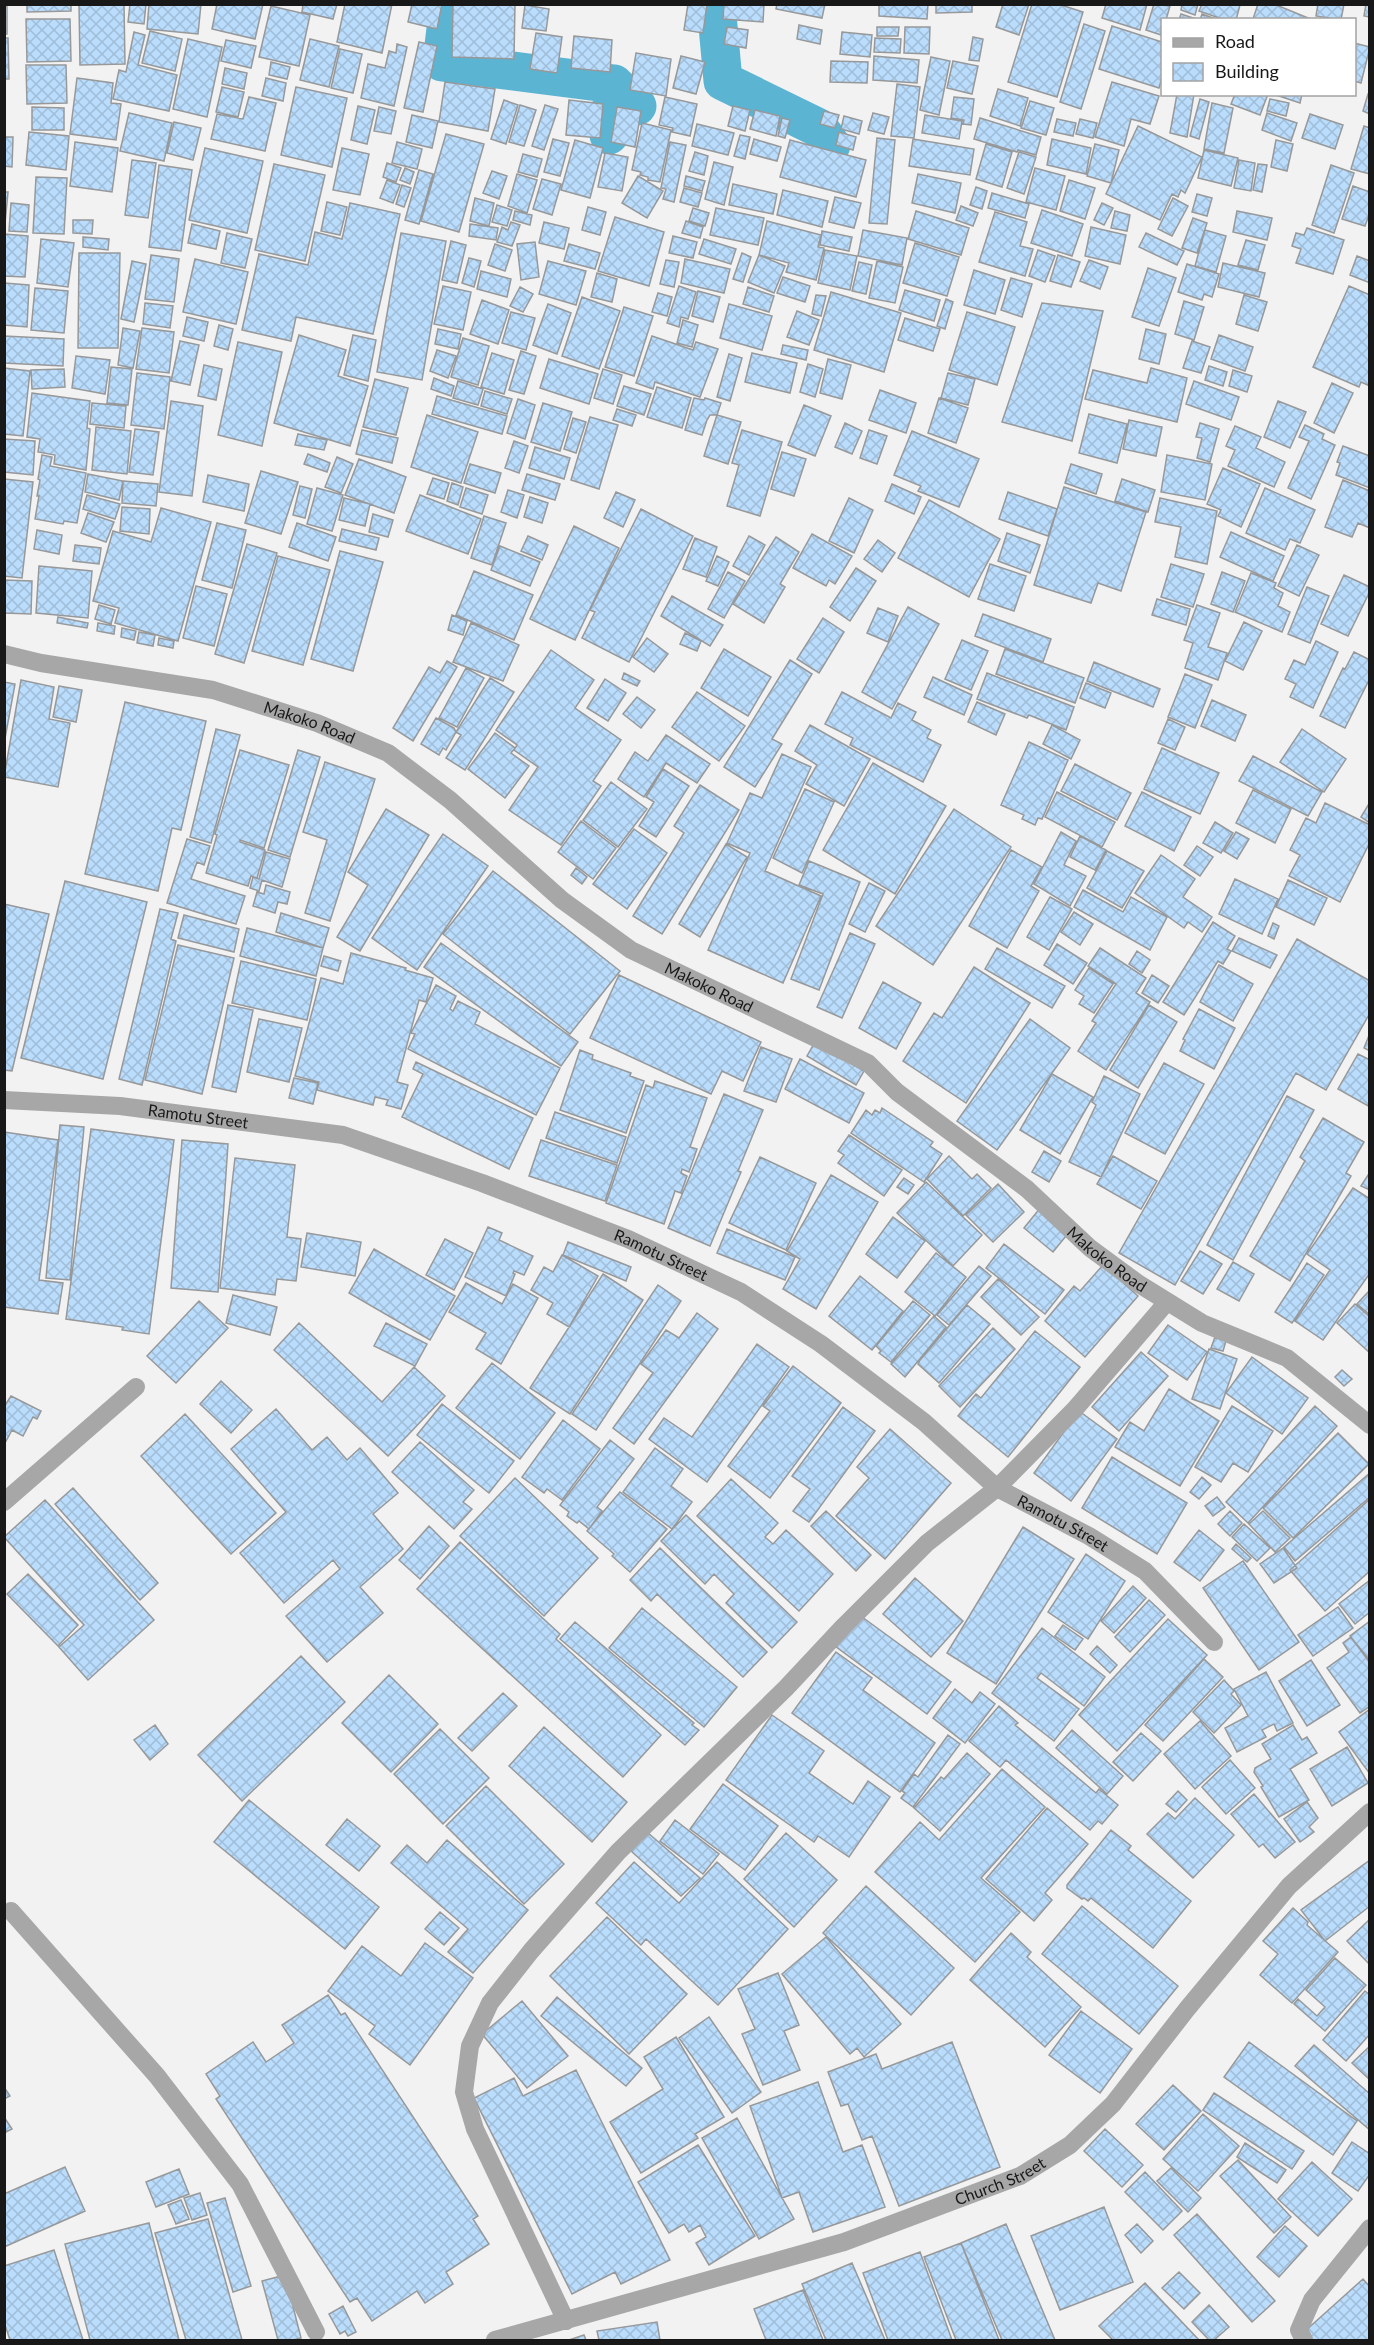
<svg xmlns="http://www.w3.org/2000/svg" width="1374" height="2345" font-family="Lato,sans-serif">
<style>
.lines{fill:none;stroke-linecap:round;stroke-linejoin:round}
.canal{stroke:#5bb4d2;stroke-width:39}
.building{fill:url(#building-cross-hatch);stroke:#979899;stroke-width:1.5}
.minor{stroke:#a7a7a7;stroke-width:18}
.labels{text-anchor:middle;stroke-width:5;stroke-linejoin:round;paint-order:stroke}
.street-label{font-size:16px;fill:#181819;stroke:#fff}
</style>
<defs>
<pattern id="building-cross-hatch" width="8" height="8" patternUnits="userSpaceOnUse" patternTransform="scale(1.5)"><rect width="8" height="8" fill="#bbddfd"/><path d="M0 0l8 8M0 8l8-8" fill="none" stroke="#a0bdd8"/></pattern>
</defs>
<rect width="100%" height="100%" fill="#f2f2f3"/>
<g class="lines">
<!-- canal -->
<path class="canal" d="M 449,4 L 442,62 L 614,84 L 637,106
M 716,4 L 723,81 L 819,128 L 831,145
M 609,135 L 614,84"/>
</g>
<!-- building -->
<path class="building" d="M 4,4 L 7,4 L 7,34 L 4,34 Z
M 27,4 L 71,4 L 71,11 L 27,12 Z
M 79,4 L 124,4 L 125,64 L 80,65 Z
M 130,4 L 146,4 L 144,24 L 128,22 Z
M 149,4 L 201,4 L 198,34 L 147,29 Z
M 217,4 L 263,4 L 255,39 L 212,29 Z
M 303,4 L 337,4 L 333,19 L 302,12 Z
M 345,4 L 392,4 L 382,53 L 337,42 Z
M 412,4 L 442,4 L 437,29 L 408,22 Z
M 453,4 L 515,4 L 514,59 L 452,57 Z
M 688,4 L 707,4 L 703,33 L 684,30 Z
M 724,4 L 764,4 L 763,22 L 723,19 Z
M 777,4 L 825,4 L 822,18 L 776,9 Z
M 879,4 L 928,4 L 927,19 L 879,16 Z
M 936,4 L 972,4 L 972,12 L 936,13 Z
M 1003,4 L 1029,4 L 1019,35 L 996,27 Z
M 1032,4 L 1058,4 L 1083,12 L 1057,97 L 1008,82 Z
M 1106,4 L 1147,4 L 1140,30 L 1102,18 Z
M 1154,4 L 1170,6 L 1166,20 L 1162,20 L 1161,35 L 1146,30 Z
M 1182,4 L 1198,4 L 1195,15 L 1181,10 Z
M 1202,4 L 1239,4 L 1240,5 L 1236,20 L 1225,20 L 1199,11 Z
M 1258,4 L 1274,4 L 1313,20 L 1253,19 Z
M 1318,4 L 1344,4 L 1341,20 L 1316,16 Z
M 1366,4 L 1370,4 L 1370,17 L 1364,16 Z
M 525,5 L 549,9 L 546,31 L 522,28 Z
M 271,6 L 310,15 L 299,66 L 259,57 Z
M 1181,14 L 1196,19 L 1179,20 Z
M 1202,14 L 1218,20 L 1200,20 Z
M 26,19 L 70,19 L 71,61 L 27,62 Z
M 1084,24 L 1105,31 L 1081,109 L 1060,102 Z
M 799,25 L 822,30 L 820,44 L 797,39 Z
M 1112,26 L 1162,42 L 1162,77 L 1159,88 L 1099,69 Z
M 727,27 L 748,30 L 746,48 L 724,44 Z
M 877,27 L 899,27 L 898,36 L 877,36 Z
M 905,27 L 930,27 L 929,54 L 904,53 Z
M 150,31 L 182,39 L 175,71 L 142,63 Z
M 134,32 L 145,35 L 138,65 L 177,75 L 169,111 L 113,99 L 119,70 L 126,72 Z
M 842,32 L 872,35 L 870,57 L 840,54 Z
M 536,33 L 562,37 L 557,73 L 530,69 Z
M 574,36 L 612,40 L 610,72 L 571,68 Z
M 973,37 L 983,39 L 979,61 L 969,60 Z
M 4,38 L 8,38 L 9,79 L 4,79 Z
M 875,38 L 901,39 L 900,53 L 874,52 Z
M 188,39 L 222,47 L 207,117 L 173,109 Z
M 310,39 L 339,46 L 329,87 L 300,80 Z
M 226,40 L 256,46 L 251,68 L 221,61 Z
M 419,42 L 437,46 L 423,112 L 404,108 Z
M 1354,43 L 1370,47 L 1361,83 L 1354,81 Z
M 397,44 L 407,47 L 394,106 L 361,98 L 368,64 L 385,68 L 389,51 L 396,53 Z
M 340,49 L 362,54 L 353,93 L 331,88 Z
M 636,53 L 671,59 L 666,96 L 630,90 Z
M 681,56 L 705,62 L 696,94 L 673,88 Z
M 874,56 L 919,60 L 917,83 L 873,80 Z
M 931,57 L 950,61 L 939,115 L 920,110 Z
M 831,61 L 868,62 L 867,83 L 830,82 Z
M 953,61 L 978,66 L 972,94 L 947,88 Z
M 271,62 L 290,67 L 287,79 L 269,75 Z
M 26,65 L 66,65 L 67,103 L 27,104 Z
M 225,68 L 247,73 L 244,89 L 222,84 Z
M 77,78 L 113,83 L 111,103 L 121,104 L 116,140 L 70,134 Z
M 266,78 L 286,83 L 283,101 L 262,96 Z
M 445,82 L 495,89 L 488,131 L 439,122 Z
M 1112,82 L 1159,96 L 1150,124 L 1131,119 L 1124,146 L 1095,137 Z
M 897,84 L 920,87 L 914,138 L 891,136 Z
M 222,87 L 244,92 L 238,117 L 216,112 Z
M 296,87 L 347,98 L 332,167 L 281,155 Z
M 998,89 L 1028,98 L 1020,126 L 990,116 Z
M 1177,94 L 1194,94 L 1187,137 L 1170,133 Z
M 1235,94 L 1268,94 L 1260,115 L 1231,104 Z
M 1273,94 L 1302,94 L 1300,103 Z
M 1368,94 L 1370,94 L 1370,114 L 1363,111 Z
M 249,97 L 276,103 L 265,151 L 211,139 L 217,114 L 243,119 Z
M 665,97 L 697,104 L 690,136 L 672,132 L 673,128 L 659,125 Z
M 954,97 L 974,99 L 971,125 L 963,124 L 964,120 L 951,118 Z
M 1200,99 L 1209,102 L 1199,139 L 1190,136 Z
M 1270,99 L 1289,103 L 1286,116 L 1267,111 Z
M 504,100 L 518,105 L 506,144 L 491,139 Z
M 569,100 L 603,104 L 600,138 L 566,135 Z
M 1030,101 L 1054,108 L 1046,135 L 1021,128 Z
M 1212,103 L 1233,108 L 1224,153 L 1204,149 Z
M 520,105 L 536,110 L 524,146 L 509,142 Z
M 545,105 L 558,109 L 544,150 L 532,146 Z
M 358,106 L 375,110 L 367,144 L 351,140 Z
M 733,106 L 750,110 L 745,131 L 728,126 Z
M 32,107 L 64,108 L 64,130 L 32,130 Z
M 379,107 L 396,111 L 391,134 L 374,131 Z
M 617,107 L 641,111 L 635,147 L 611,142 Z
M 755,110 L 780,116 L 776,136 L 750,129 Z
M 824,111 L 839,115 L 835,128 L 820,124 Z
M 129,113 L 172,123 L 164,161 L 120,151 Z
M 873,113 L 889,117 L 884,134 L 868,130 Z
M 1267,113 L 1297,123 L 1291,141 L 1262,130 Z
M 1310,114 L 1343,125 L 1335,149 L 1302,138 Z
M 412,115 L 438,121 L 432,148 L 406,142 Z
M 925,115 L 962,121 L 959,139 L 922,133 Z
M 844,116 L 862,121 L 859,134 L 841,129 Z
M 782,118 L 790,120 L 785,138 L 778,136 Z
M 980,118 L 1041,137 L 1036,155 L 1018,150 L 1017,152 L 974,139 Z
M 1057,119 L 1076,123 L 1073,136 L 1054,132 Z
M 1080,119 L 1097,123 L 1093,138 L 1076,134 Z
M 174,122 L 201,128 L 193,160 L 167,153 Z
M 642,123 L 671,130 L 660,182 L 648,180 L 648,177 L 640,175 L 641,172 L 632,170 Z
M 697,124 L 734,133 L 728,155 L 692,146 Z
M 1138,126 L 1202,157 L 1185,193 L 1181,190 L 1178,197 L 1172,194 L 1160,220 L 1106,194 Z
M 1364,126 L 1370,128 L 1370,174 L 1351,169 Z
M 29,132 L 69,136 L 66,170 L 26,165 Z
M 839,132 L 856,137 L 853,150 L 836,145 Z
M 446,134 L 484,144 L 459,232 L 421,221 Z
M 740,135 L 750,137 L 745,159 L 734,156 Z
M 4,137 L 13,137 L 12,167 L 4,166 Z
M 877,138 L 895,140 L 887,224 L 869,223 Z
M 553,139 L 569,143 L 560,176 L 544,172 Z
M 754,139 L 781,147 L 777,161 L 750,154 Z
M 913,139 L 974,149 L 970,175 L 909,166 Z
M 1052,139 L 1091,148 L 1086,174 L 1047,165 Z
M 575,140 L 603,148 L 590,198 L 561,190 Z
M 790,140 L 866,160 L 856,197 L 780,177 Z
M 1276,140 L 1293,144 L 1287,171 L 1271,167 Z
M 75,142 L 118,148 L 112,192 L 70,186 Z
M 397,142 L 422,149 L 417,169 L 392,163 Z
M 670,142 L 686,145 L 674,202 L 663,199 L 666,189 L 661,188 Z
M 986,144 L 1012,152 L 1002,187 L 976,179 Z
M 1095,144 L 1119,150 L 1111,183 L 1087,176 Z
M 205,148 L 263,161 L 247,233 L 189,220 Z
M 342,148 L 369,154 L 360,195 L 333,190 Z
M 1204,150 L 1238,158 L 1231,186 L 1198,178 Z
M 695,152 L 708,156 L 704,175 L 689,171 Z
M 1019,152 L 1036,157 L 1024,194 L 1007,188 Z
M 605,153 L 628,157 L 622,191 L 598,187 Z
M 523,154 L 542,159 L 537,177 L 518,172 Z
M 132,160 L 156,163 L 148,218 L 125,215 Z
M 1239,160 L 1255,163 L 1251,191 L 1234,188 Z
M 714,162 L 733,167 L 724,205 L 705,199 Z
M 387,163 L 401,168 L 396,182 L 383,177 Z
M 274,164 L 325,175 L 305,261 L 255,250 Z
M 1258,164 L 1267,165 L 1262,192 L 1253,190 Z
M 159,165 L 192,170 L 181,251 L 149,247 Z
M 1331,165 L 1354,173 L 1334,233 L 1312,225 Z
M 405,168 L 414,172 L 410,184 L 400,180 Z
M 1035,168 L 1065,176 L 1056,210 L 1026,202 Z
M 419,170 L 433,174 L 419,224 L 405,220 Z
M 492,171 L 507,176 L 499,199 L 483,193 Z
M 517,174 L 537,180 L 527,213 L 508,206 Z
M 918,174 L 961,183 L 955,213 L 912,203 Z
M 638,176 L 663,191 L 647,218 L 622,203 Z
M 686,176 L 705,181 L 702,191 L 684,186 Z
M 36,177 L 67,178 L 64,234 L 33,233 Z
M 542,179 L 561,184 L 552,215 L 533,209 Z
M 387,180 L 400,185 L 393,203 L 380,198 Z
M 1069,180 L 1095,188 L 1085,219 L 1060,211 Z
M 733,184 L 777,194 L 773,214 L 729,205 Z
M 402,185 L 411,188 L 404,207 L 396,204 Z
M 1353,186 L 1370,192 L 1370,212 L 1365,226 L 1342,219 Z
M 976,187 L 987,191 L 982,209 L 970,205 Z
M 684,188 L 702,193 L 698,207 L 680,202 Z
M 783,190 L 828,201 L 822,227 L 777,215 Z
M 4,192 L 8,192 L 4,234 Z
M 992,193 L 1029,204 L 1025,218 L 988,208 Z
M 1197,194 L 1212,198 L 1207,216 L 1192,212 Z
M 835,197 L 861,203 L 854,228 L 829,222 Z
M 475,198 L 494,203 L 489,226 L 470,221 Z
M 1173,198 L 1188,206 L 1172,236 L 1158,229 Z
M 327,202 L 347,207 L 340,235 L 321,231 Z
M 11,203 L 29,205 L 27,232 L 9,231 Z
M 350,203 L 400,214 L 373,334 L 296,317 L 291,341 L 242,330 L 259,254 L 308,265 L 315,232 L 342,239 Z
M 1102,203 L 1113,208 L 1104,225 L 1094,220 Z
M 497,205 L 512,210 L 507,226 L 492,222 Z
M 961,206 L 978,213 L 973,226 L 956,220 Z
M 588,207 L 606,212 L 600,235 L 582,230 Z
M 693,208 L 709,213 L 705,226 L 689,221 Z
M 716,208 L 764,218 L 758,245 L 710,235 Z
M 1042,210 L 1083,224 L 1072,256 L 1031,243 Z
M 515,211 L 532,215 L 530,225 L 513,220 Z
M 916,211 L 969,228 L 961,255 L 908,239 Z
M 1115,211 L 1130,215 L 1127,231 L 1111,228 Z
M 1237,211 L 1272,218 L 1267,240 L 1233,232 Z
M 995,212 L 1027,222 L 1020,246 L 1033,249 L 1025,276 L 979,262 Z
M 615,217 L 664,232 L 649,286 L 598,271 Z
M 1193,218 L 1207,223 L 1197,253 L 1182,248 Z
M 73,220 L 93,220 L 92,234 L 73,233 Z
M 686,221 L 703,227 L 700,238 L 682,233 Z
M 767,221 L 821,235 L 818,247 L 824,248 L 816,280 L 786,272 L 789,263 L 759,255 Z
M 511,222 L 520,225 L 512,246 L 497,242 L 502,227 L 508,230 Z
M 544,222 L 569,228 L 564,249 L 539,243 Z
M 192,224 L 220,231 L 216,249 L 188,243 Z
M 470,224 L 498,228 L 496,240 L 469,236 Z
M 1091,227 L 1126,235 L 1120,264 L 1085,256 Z
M 1307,228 L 1344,240 L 1333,274 L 1296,263 L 1301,249 L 1292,246 L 1296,233 L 1304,235 Z
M 863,230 L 907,238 L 902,265 L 858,256 Z
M 1205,230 L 1226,236 L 1216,272 L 1195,266 Z
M 822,231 L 852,237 L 849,251 L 820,245 Z
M 227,233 L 252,239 L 245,268 L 221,263 Z
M 401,233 L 446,241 L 422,380 L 377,372 Z
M 1146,233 L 1184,251 L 1177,265 L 1139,247 Z
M 4,234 L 28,236 L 25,277 L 4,276 Z
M 673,236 L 697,242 L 693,258 L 669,253 Z
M 83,237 L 109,239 L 108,250 L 83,247 Z
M 41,239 L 74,243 L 68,287 L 37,283 Z
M 704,239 L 736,249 L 731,264 L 699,254 Z
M 1246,240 L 1265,245 L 1258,270 L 1238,265 Z
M 451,241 L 466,245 L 457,283 L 442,280 Z
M 535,242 L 539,277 L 521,280 L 517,244 Z
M 915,243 L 959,257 L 947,296 L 903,283 Z
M 495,244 L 512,250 L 505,271 L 488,265 Z
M 569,244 L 600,253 L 595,269 L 564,261 Z
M 825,250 L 857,256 L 850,290 L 818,283 Z
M 1038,250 L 1055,256 L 1045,282 L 1029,276 Z
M 79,253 L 120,253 L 118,348 L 78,348 Z
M 742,253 L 751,257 L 743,282 L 733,279 Z
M 151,255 L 179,259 L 174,302 L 145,299 Z
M 759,255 L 785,266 L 774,293 L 748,282 Z
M 1058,255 L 1080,262 L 1071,287 L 1050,281 Z
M 1357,256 L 1370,261 L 1370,283 L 1350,275 Z
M 469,258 L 481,261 L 474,287 L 462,283 Z
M 195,259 L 248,272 L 236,324 L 183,312 Z
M 685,259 L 730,269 L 724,293 L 681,283 Z
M 666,260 L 679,262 L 674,287 L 660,284 Z
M 1089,260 L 1108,267 L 1100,289 L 1080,281 Z
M 132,261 L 146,264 L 134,322 L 121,319 Z
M 548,261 L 586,271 L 576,305 L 539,294 Z
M 877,261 L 903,267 L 895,303 L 869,298 Z
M 859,262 L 872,265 L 866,294 L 852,291 Z
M 1223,263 L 1265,273 L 1259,297 L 1218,287 Z
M 1187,264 L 1219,274 L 1212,297 L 1204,294 L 1202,300 L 1178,292 Z
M 1148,268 L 1176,278 L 1159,326 L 1132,317 Z
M 974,270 L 1005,280 L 995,314 L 964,305 Z
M 481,271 L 511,279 L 507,297 L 477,289 Z
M 597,273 L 617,279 L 612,302 L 591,297 Z
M 783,277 L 810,286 L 805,302 L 777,293 Z
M 1011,278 L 1032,284 L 1022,317 L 1001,310 Z
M 4,283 L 29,285 L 27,327 L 4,325 Z
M 443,286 L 471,292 L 463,330 L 434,324 Z
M 679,286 L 696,292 L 688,319 L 681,317 L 679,327 L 667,323 Z
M 1349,286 L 1370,295 L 1370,386 L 1361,382 L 1359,387 L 1313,367 Z
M 520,287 L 533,294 L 523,312 L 510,306 Z
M 748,287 L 774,296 L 769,312 L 743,304 Z
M 35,288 L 68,291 L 64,333 L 31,330 Z
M 905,290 L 940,300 L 934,321 L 899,310 Z
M 698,291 L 720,297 L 713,322 L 692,316 Z
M 831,292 L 901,313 L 884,372 L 814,350 Z
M 658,293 L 672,297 L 667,316 L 652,312 Z
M 816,295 L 826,296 L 821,316 L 812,314 Z
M 1244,295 L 1267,302 L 1258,331 L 1236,324 Z
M 582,297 L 620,311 L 599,369 L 562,356 Z
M 946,299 L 953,302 L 945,329 L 937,326 Z
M 482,300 L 509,310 L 498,344 L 470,334 Z
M 1184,301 L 1204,307 L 1194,340 L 1175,334 Z
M 145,303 L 173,306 L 170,328 L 143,324 Z
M 1042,303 L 1103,311 L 1072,441 L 1002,422 Z
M 548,304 L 571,313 L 557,354 L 533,345 Z
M 729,304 L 772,316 L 762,350 L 720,338 Z
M 624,307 L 653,316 L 634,376 L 605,367 Z
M 797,311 L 819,320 L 809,345 L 787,337 Z
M 511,312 L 535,318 L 526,350 L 502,343 Z
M 967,312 L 1015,327 L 997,385 L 949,370 Z
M 187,317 L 208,322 L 204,341 L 183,336 Z
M 905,318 L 940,329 L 933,351 L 898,340 Z
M 683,320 L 698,325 L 692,347 L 677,343 Z
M 219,325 L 233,329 L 228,350 L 214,346 Z
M 123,328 L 140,331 L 133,368 L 118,365 Z
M 142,328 L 174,332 L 169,373 L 136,369 Z
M 438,329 L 461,334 L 458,349 L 435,344 Z
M 1146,329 L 1166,334 L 1159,364 L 1139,359 Z
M 299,335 L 346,350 L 338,376 L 368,386 L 350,446 L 274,423 Z
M 353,335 L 376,340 L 368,381 L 344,375 Z
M 1219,335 L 1253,347 L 1245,371 L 1211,359 Z
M 4,336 L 64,339 L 63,366 L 4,363 Z
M 652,336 L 693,350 L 696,342 L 718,349 L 700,397 L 655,382 L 653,389 L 636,383 Z
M 463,338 L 489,346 L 478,385 L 451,377 Z
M 180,341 L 199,345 L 190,385 L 171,381 Z
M 1192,341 L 1210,347 L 1201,373 L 1183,368 Z
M 238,342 L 282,352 L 262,446 L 218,435 Z
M 783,345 L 808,350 L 806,360 L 781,354 Z
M 437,350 L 456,356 L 448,378 L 430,371 Z
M 521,351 L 536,356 L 524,394 L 509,390 Z
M 492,353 L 514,360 L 504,394 L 481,387 Z
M 752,353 L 797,363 L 790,393 L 745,382 Z
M 729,354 L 742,358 L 730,401 L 717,397 Z
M 76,356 L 110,360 L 105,394 L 72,388 Z
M 549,359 L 598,374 L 589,404 L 540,388 Z
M 828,359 L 851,365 L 842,399 L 820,393 Z
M 808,364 L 823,369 L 815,397 L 800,392 Z
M 204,365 L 222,369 L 216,400 L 198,396 Z
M 1209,366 L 1227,372 L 1223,386 L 1205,380 Z
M 111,367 L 132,369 L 128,405 L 107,403 Z
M 4,368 L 30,371 L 23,436 L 4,434 Z
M 1151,368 L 1187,378 L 1177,422 L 1085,399 L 1093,370 L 1147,383 Z
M 64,369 L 65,387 L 32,389 L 31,370 Z
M 603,369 L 622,375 L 613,404 L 594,398 Z
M 1233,370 L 1252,376 L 1247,392 L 1229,386 Z
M 137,373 L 170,377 L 164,429 L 131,425 Z
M 948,373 L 975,379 L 968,405 L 941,398 Z
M 434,378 L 454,386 L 451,396 L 431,389 Z
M 375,379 L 408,388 L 396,435 L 363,427 Z
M 458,381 L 483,389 L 478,405 L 453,398 Z
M 1194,381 L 1239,397 L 1231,420 L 1186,404 Z
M 1332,383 L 1353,393 L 1334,433 L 1314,423 Z
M 624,386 L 651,394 L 644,415 L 617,406 Z
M 657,387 L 691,398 L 682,428 L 647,417 Z
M 880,390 L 916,403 L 906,433 L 869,420 Z
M 485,391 L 512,399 L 507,414 L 481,406 Z
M 32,393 L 90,401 L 87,428 L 90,429 L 86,470 L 54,464 L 55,455 L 38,452 L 40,439 L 27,437 Z
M 437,396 L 507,416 L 502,434 L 432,414 Z
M 694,398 L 704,400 L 705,398 L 721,403 L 717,415 L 710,415 L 707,420 L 702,435 L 685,430 Z
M 939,398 L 968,408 L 956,443 L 928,433 Z
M 518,399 L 535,405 L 525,439 L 507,433 Z
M 171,401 L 203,406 L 192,496 L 159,492 Z
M 1278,401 L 1306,412 L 1290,448 L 1264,437 Z
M 92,403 L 126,406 L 124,428 L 90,424 Z
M 543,403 L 572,412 L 560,451 L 531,442 Z
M 804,405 L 831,416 L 815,456 L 788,445 Z
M 617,409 L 636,415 L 632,426 L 613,420 Z
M 1089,414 L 1127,424 L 1117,463 L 1079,453 Z
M 427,415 L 478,432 L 461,483 L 411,467 Z
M 717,415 L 741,422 L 728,464 L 704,456 Z
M 590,417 L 618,425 L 599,489 L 571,480 Z
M 573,418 L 586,422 L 576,453 L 564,449 Z
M 1129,420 L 1162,427 L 1156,456 L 1123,449 Z
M 845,423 L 862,431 L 852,454 L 835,447 Z
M 1200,423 L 1219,429 L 1210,462 L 1197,458 L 1202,438 L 1196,437 Z
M 1305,425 L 1324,434 L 1322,439 L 1335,445 L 1311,499 L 1288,488 L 1309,441 L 1299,437 Z
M 1235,426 L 1261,437 L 1256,448 L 1285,462 L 1274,487 L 1228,466 L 1235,450 L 1226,446 Z
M 96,427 L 131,431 L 127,474 L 92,470 Z
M 135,429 L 159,432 L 153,475 L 129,472 Z
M 362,430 L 398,438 L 392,463 L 356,454 Z
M 742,430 L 782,442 L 760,516 L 727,506 L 739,465 L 732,463 Z
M 869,430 L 887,436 L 877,464 L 860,458 Z
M 912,431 L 979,459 L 959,507 L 918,491 L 921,486 L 894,475 Z
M 298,434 L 327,440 L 324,450 L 295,445 Z
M 4,439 L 35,441 L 33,475 L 4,472 Z
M 514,441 L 528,446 L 519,473 L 505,468 Z
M 1343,446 L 1370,456 L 1370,488 L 1336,475 L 1340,463 L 1337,462 Z
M 535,447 L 570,458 L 564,479 L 529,468 Z
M 782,452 L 806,459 L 794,496 L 771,489 Z
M 308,454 L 330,463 L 327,472 L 304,464 Z
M 42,455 L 52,457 L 50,466 L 86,473 L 77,523 L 64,521 L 63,524 L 35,519 L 39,496 L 37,496 L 40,480 L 38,479 Z
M 1167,455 L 1212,464 L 1205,500 L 1161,492 Z
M 337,457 L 353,464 L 341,493 L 325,487 Z
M 359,459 L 406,477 L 394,513 L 345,495 Z
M 470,464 L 501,473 L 495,493 L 464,483 Z
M 1071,464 L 1102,474 L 1096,494 L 1065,483 Z
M 1223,468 L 1260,484 L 1241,527 L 1218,516 L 1221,510 L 1207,504 Z
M 261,471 L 298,482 L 281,534 L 245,523 Z
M 88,474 L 123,481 L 119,500 L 85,492 Z
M 527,474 L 560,484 L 555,500 L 522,490 Z
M 208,475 L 249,484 L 244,511 L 203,502 Z
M 433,478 L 449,483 L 444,499 L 427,494 Z
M 4,479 L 33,482 L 22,578 L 4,576 Z
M 1122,479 L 1155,490 L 1148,512 L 1115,501 Z
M 1343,480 L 1370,491 L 1370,528 L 1358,523 L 1352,537 L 1325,527 Z
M 123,481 L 158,484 L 156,506 L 122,503 Z
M 452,483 L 463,487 L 458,505 L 447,501 Z
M 892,484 L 921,497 L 914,514 L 885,501 Z
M 300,486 L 312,489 L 305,518 L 293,515 Z
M 1064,487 L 1146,512 L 1121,591 L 1098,583 L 1091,603 L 1034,585 Z
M 317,488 L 343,495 L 332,531 L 307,524 Z
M 466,488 L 488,495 L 482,514 L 460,507 Z
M 1265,488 L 1315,510 L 1300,543 L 1290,539 L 1285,550 L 1246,533 Z
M 508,490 L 524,495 L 517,518 L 501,512 Z
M 616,492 L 635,500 L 623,527 L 604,518 Z
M 1008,492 L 1057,509 L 1048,536 L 999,519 Z
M 87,495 L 120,504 L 115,519 L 83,509 Z
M 420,495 L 481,519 L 468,554 L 406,531 Z
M 530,497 L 548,503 L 542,523 L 524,517 Z
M 344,498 L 370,504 L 365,526 L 339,520 Z
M 849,498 L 873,510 L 854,553 L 829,541 Z
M 1160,498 L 1217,511 L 1207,564 L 1175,557 L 1181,527 L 1155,522 Z
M 929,500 L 1000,539 L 969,597 L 898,558 Z
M 122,507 L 150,509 L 149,534 L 120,531 Z
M 161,508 L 211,522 L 178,641 L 115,623 L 119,608 L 93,601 L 113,531 L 151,542 Z
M 641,509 L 693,536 L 629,662 L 582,638 L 595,612 L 590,610 Z
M 88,513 L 114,522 L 106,542 L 81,533 Z
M 373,514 L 393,520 L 388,537 L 369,532 Z
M 484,516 L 506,523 L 492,565 L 471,558 Z
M 217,523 L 246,530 L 232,588 L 202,580 Z
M 297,523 L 336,537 L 328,561 L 289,547 Z
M 574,526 L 619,548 L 575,640 L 530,619 Z
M 342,529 L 379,538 L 376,550 L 339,541 Z
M 37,530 L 62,535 L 59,554 L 34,549 Z
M 1231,532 L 1284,556 L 1273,581 L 1220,557 Z
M 1007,533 L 1040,545 L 1030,573 L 998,561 Z
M 812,534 L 852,556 L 835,584 L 829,580 L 826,586 L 793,568 Z
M 528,536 L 548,545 L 542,560 L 521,551 Z
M 749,536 L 765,545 L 749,575 L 733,566 Z
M 776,537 L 799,552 L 780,584 L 785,587 L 764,623 L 733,604 Z
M 695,538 L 717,547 L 706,577 L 683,569 Z
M 878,540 L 895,553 L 882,572 L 864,559 Z
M 247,544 L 277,553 L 244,663 L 215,654 Z
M 75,545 L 101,548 L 99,564 L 73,561 Z
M 1297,545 L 1319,555 L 1299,596 L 1278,586 Z
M 500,546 L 540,562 L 530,586 L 491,570 Z
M 340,551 L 383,562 L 353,671 L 311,659 Z
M 278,556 L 330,570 L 303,665 L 252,651 Z
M 717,556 L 729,562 L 718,586 L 706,581 Z
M 990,564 L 1026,576 L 1014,611 L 978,599 Z
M 1171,564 L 1204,574 L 1193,607 L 1161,597 Z
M 39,566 L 92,571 L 88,618 L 36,613 Z
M 856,568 L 876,581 L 850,621 L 830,607 Z
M 474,571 L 533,595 L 514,640 L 456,615 Z
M 728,572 L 745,581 L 724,618 L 708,609 Z
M 1222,572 L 1245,581 L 1233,612 L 1211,604 Z
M 1251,573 L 1276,583 L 1274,588 L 1283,593 L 1278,606 L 1290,612 L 1282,632 L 1235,612 Z
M 1344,575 L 1370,587 L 1370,591 L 1348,636 L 1321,624 Z
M 4,580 L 32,581 L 31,614 L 4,613 Z
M 196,586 L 227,594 L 214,646 L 183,638 Z
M 1307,587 L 1329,596 L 1310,643 L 1288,634 Z
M 672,596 L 723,625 L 710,646 L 661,616 Z
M 1157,599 L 1190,609 L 1186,625 L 1152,615 Z
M 99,605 L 115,610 L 111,624 L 95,619 Z
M 1197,605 L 1220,613 L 1208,647 L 1227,653 L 1218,680 L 1185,668 L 1193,643 L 1184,640 Z
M 908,607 L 939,624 L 892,709 L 862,692 Z
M 878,608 L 898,616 L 888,642 L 867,633 Z
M 983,614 L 1051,639 L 1043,662 L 975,636 Z
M 452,615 L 467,621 L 463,635 L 448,630 Z
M 58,617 L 88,623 L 87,628 L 57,623 Z
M 823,618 L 844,632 L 819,673 L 797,659 Z
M 1244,622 L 1262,631 L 1243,670 L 1225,661 Z
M 98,623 L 115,626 L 114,634 L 97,631 Z
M 471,623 L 519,645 L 503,681 L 453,662 Z
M 122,628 L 136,631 L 134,640 L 121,637 Z
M 139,632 L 155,635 L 153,646 L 137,643 Z
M 685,633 L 701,641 L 697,651 L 680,644 Z
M 159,638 L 174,641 L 173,648 L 158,645 Z
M 647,638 L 668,654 L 654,672 L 633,657 Z
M 962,640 L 988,651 L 971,690 L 945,679 Z
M 1316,641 L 1338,652 L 1313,708 L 1290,697 L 1296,684 L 1285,679 L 1294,660 L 1305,665 Z
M 724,649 L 771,677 L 748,716 L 701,688 Z
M 1005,649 L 1084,678 L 1075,703 L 996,674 Z
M 551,650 L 594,680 L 575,708 L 621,740 L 593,781 L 601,786 L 561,845 L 509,810 L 538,767 L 514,750 L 517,745 L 496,730 Z
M 1354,652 L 1370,660 L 1370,678 L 1345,728 L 1320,716 L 1343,668 L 1345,669 Z
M 790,660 L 812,674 L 772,739 L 782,744 L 755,787 L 724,767 Z
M 447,661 L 457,667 L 413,741 L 393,728 L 429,667 L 440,673 Z
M 1094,662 L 1160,689 L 1153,707 L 1087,681 Z
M 466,668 L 484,678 L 457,727 L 439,718 Z
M 624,673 L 640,681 L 637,686 L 622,679 Z
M 987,673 L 1074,707 L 1066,730 L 1029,715 L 1027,718 L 977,699 Z
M 1185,674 L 1212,685 L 1195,728 L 1168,717 Z
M 933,677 L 972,695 L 964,715 L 924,697 Z
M 490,678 L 514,692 L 465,770 L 446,758 L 461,735 L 456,732 Z
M 605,679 L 626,693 L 608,721 L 587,708 Z
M 21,680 L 54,687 L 49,719 L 70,723 L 58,787 L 4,777 Z
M 4,682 L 15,684 L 4,744 Z
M 1086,683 L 1111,693 L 1105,708 L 1080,698 Z
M 59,686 L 82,690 L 76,722 L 53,717 Z
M 697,692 L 745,726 L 719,761 L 672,727 Z
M 842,692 L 891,718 L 898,703 L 916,712 L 912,720 L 931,730 L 927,738 L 941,745 L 923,782 L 850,745 L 853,738 L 825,724 Z
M 637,697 L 655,710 L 641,728 L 623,714 Z
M 1212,700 L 1246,715 L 1235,741 L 1201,726 Z
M 125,702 L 206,721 L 181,830 L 172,828 L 158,891 L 85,874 Z
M 977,702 L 1005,714 L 996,735 L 968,722 Z
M 436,718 L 454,728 L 456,732 L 446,750 L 443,748 L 439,755 L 421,744 Z
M 1168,719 L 1185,727 L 1175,750 L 1158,743 Z
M 810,725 L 870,759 L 844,806 L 806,784 L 817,765 L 795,751 Z
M 1052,725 L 1080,740 L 1071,759 L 1043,744 Z
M 216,729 L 240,735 L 211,843 L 190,837 Z
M 1302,729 L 1346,759 L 1324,792 L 1280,762 Z
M 495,733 L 515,748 L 511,753 L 529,766 L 505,798 L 468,769 Z
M 666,735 L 710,764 L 697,783 L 666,763 L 644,797 L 618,779 L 635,752 L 648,761 Z
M 1029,742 L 1068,760 L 1042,819 L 1038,818 L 1035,825 L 1022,819 L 1024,815 L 1001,805 Z
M 1162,748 L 1219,773 L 1200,814 L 1144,789 Z
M 240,750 L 289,765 L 264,848 L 240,840 L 240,842 L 265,850 L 257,878 L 251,876 L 248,886 L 206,873 L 217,835 L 215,834 Z
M 298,750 L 320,757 L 290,857 L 268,850 Z
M 782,754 L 811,767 L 765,871 L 821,896 L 783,983 L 708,950 L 750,853 L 727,843 L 750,793 L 762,798 Z
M 1253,756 L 1322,792 L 1308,816 L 1239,781 Z
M 325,762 L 375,779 L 330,921 L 305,913 L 327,840 L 303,832 Z
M 873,763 L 946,806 L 895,894 L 823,850 Z
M 1075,764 L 1131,793 L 1117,820 L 1061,791 Z
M 663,769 L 689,786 L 656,837 L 639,826 L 654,802 L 646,797 Z
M 611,782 L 647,809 L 618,847 L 583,820 Z
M 700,785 L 739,810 L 662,934 L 633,916 L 684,833 L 674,826 Z
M 805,789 L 834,802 L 802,873 L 773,858 Z
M 1253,790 L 1291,809 L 1275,843 L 1236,823 Z
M 1057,792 L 1115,822 L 1102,847 L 1045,817 Z
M 1142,792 L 1191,817 L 1174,851 L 1125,826 Z
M 1370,802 L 1370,823 L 1361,817 Z
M 1325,803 L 1370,825 L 1370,842 L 1340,902 L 1289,876 L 1300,855 L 1290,850 L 1306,818 L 1316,823 Z
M 386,809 L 429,835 L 360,951 L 337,937 L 368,885 L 348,872 Z
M 954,809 L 1011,847 L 933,965 L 876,926 Z
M 581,821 L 616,848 L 593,879 L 558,852 Z
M 1215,822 L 1233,833 L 1221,853 L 1203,843 Z
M 634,829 L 667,853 L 627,909 L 593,884 Z
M 1061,832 L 1076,841 L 1064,865 L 1086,876 L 1070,906 L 1034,884 Z
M 1236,832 L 1249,839 L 1237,859 L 1224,851 Z
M 443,834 L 488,866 L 417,970 L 372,938 Z
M 1080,836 L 1106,850 L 1095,870 L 1070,857 Z
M 187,839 L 210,846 L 204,865 L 197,862 L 191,879 L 245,896 L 236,924 L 167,903 Z
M 726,844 L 747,857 L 700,937 L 679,924 Z
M 1197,846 L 1213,857 L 1200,876 L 1184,865 Z
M 1011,850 L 1042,867 L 1031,886 L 1039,891 L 1007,948 L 969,926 Z
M 1107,851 L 1144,871 L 1122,908 L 1087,888 Z
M 266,852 L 290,859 L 282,887 L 262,880 L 259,891 L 250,888 L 253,877 L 259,879 Z
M 1161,855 L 1195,879 L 1183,897 L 1212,917 L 1202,932 L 1188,922 L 1184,928 L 1135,893 Z
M 809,861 L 860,882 L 819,990 L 791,979 L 823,894 L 799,885 Z
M 576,868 L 587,877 L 582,884 L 571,875 Z
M 493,871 L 620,971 L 570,1034 L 443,934 Z
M 1235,879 L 1278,899 L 1262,934 L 1219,914 Z
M 1288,880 L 1327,898 L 1314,925 L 1276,907 Z
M 65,881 L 147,902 L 103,1079 L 21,1058 Z
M 869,883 L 885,891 L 865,932 L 849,924 Z
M 266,885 L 290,892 L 287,904 L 278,902 L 275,913 L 253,906 L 257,892 L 264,894 Z
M 1083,890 L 1123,912 L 1131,897 L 1167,917 L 1150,950 L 1074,907 Z
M 1050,897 L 1072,909 L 1049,950 L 1027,937 Z
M 4,904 L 49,914 L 12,1071 L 4,1070 Z
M 160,909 L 178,913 L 171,939 L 176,941 L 142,1085 L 119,1079 Z
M 1074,912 L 1093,924 L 1080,945 L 1061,932 Z
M 281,913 L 329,928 L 323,948 L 276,932 Z
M 184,915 L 239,929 L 234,952 L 178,938 Z
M 1213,922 L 1235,936 L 1227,949 L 1231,951 L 1223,964 L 1218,961 L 1184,1015 L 1163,1002 Z
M 1273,923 L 1279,926 L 1274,939 L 1268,936 Z
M 247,928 L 323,948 L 316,976 L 240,956 Z
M 850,933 L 875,944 L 842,1018 L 817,1007 Z
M 1239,938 L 1277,955 L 1270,968 L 1232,951 Z
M 1297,939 L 1370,981 L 1370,1013 L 1326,1090 L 1296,1073 L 1175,1285 L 1119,1253 Z
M 441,943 L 578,1042 L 561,1066 L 424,967 Z
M 1057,944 L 1087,963 L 1073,984 L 1044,965 Z
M 178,945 L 234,958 L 202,1094 L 145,1080 Z
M 997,948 L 1065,986 L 1052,1008 L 985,969 Z
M 1100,948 L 1146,978 L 1136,993 L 1150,1002 L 1106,1070 L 1078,1051 L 1096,1023 L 1092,1021 L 1116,984 L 1088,966 Z
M 1137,951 L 1150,960 L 1142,973 L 1129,964 Z
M 351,953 L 406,968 L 405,970 L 433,978 L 426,1002 L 419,1000 L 397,1082 L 408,1085 L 401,1109 L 386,1105 L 388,1100 L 375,1097 L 373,1105 L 317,1090 L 319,1082 L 295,1076 L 321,978 L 343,984 Z
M 324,956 L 341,961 L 338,971 L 321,966 Z
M 241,961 L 316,979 L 307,1020 L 232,1003 Z
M 1219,965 L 1253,984 L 1233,1021 L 1200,1002 Z
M 974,967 L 1030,1003 L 966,1103 L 903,1061 L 934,1013 L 942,1018 Z
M 1089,968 L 1113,984 L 1094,1013 L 1079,1004 L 1084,996 L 1075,990 Z
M 619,975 L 761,1042 L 743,1081 L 722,1071 L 711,1094 L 590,1038 Z
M 1152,975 L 1169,986 L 1158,1003 L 1142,993 Z
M 883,982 L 921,1003 L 896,1049 L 859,1028 Z
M 436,985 L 456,996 L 450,1009 L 453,1011 L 458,1001 L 480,1012 L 475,1024 L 560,1068 L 536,1115 L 408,1049 L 415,1034 L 411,1033 Z
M 228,1005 L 253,1010 L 236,1092 L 212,1087 Z
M 1149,1005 L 1177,1022 L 1138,1088 L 1110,1070 Z
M 1199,1009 L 1235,1028 L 1214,1069 L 1180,1051 L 1185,1040 L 1183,1039 Z
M 259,1019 L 302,1028 L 289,1082 L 247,1072 Z
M 1030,1019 L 1070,1048 L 997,1150 L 957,1121 Z
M 1370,1033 L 1370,1051 L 1364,1048 Z
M 815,1042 L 864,1071 L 856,1085 L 807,1056 Z
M 761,1047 L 792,1059 L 776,1102 L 744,1091 Z
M 580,1050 L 593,1055 L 592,1059 L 631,1073 L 630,1076 L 644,1081 L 626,1133 L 560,1110 Z
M 1358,1054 L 1370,1060 L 1370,1107 L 1338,1089 Z
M 800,1059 L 864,1093 L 849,1123 L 785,1089 Z
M 416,1062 L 533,1118 L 509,1169 L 402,1117 L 423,1074 L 413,1069 Z
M 1164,1063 L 1204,1084 L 1165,1154 L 1125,1133 Z
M 1052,1074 L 1093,1097 L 1060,1154 L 1020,1130 Z
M 1104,1076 L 1140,1094 L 1101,1177 L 1069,1162 L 1096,1105 L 1092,1102 Z
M 294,1078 L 318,1083 L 313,1104 L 289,1098 Z
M 655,1081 L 707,1098 L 690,1147 L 697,1149 L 689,1172 L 682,1169 L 681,1173 L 687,1176 L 681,1193 L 675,1191 L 664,1224 L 606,1203 L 646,1085 L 653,1088 Z
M 724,1094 L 763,1110 L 738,1171 L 741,1172 L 710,1246 L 668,1228 Z
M 1287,1096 L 1314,1110 L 1233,1260 L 1207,1245 Z
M 882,1108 L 933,1142 L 930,1146 L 942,1154 L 924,1182 L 851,1133 L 866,1110 L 872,1115 L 875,1110 L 880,1113 Z
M 555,1112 L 626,1137 L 617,1163 L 546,1138 Z
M 1323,1118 L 1364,1142 L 1346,1173 L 1351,1176 L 1290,1281 L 1250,1256 L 1305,1161 L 1300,1157 Z
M 60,1125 L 84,1127 L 70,1280 L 46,1278 Z
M 91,1129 L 174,1140 L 149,1334 L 122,1330 L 123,1327 L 66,1319 Z
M 4,1132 L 58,1140 L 39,1280 L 63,1283 L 58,1314 L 4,1307 Z
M 849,1135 L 902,1170 L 884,1196 L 838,1163 L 844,1155 L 838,1151 Z
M 182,1140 L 228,1144 L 218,1292 L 171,1288 Z
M 541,1140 L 617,1165 L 605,1201 L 529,1176 Z
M 1044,1151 L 1061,1161 L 1049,1182 L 1032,1172 Z
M 949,1156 L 972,1179 L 977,1174 L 991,1188 L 963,1216 L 927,1179 Z
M 1113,1156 L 1157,1181 L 1141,1209 L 1097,1184 Z
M 760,1157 L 816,1183 L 786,1250 L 729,1223 Z
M 235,1158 L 295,1165 L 287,1237 L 301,1239 L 296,1281 L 277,1279 L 275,1295 L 220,1288 Z
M 1370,1172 L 1370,1190 L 1361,1186 Z
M 831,1175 L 878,1202 L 816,1309 L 783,1289 L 800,1259 L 787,1251 Z
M 904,1178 L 914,1185 L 908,1194 L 897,1187 Z
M 926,1182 L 982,1235 L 953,1266 L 897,1213 Z
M 998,1184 L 1024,1212 L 993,1242 L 966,1215 Z
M 1353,1188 L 1370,1199 L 1370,1273 L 1323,1340 L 1295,1321 L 1330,1270 L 1307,1254 Z
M 1041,1207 L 1070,1231 L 1053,1252 L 1024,1228 Z
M 893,1217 L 925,1241 L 897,1278 L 866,1254 Z
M 488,1227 L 502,1233 L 499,1240 L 533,1256 L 524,1275 L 514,1271 L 513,1273 L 515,1274 L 506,1296 L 465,1277 Z
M 727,1229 L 795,1257 L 785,1280 L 717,1253 Z
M 307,1233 L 361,1242 L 355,1276 L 301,1267 Z
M 445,1239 L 473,1253 L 454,1290 L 426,1275 Z
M 568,1242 L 631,1267 L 626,1281 L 563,1255 Z
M 1004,1244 L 1064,1290 L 1045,1314 L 986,1268 Z
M 374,1249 L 455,1296 L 430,1340 L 349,1293 Z
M 1200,1251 L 1222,1264 L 1203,1294 L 1181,1281 Z
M 936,1253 L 966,1277 L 935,1316 L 905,1292 Z
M 562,1255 L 598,1276 L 569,1327 L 547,1314 L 553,1303 L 531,1290 L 544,1267 L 553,1272 Z
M 1233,1262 L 1254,1274 L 1239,1301 L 1217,1289 Z
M 1307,1263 L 1324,1275 L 1292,1323 L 1275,1312 Z
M 1103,1265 L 1138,1296 L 1085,1357 L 1045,1321 L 1074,1286 L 1080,1291 Z
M 979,1266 L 991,1276 L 949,1325 L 937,1315 Z
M 603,1274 L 643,1300 L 570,1414 L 530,1388 Z
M 860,1276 L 903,1311 L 872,1350 L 829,1316 Z
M 998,1279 L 1039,1317 L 1021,1335 L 981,1297 Z
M 466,1283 L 502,1304 L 513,1284 L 538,1298 L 501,1364 L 476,1349 L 486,1333 L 449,1312 Z
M 658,1285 L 681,1301 L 596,1430 L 572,1414 Z
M 1370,1290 L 1370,1315 L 1357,1304 Z
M 233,1295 L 277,1307 L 270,1335 L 226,1323 Z
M 199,1301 L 228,1328 L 176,1383 L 147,1356 Z
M 913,1301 L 930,1315 L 891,1362 L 879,1353 L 881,1351 L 876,1346 Z
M 1355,1304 L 1370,1317 L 1370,1353 L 1337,1323 Z
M 967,1305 L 990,1324 L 939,1383 L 918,1364 L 920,1360 Z
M 697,1313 L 718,1329 L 634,1444 L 613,1428 L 653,1373 L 641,1364 L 666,1330 L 679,1338 Z
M 934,1316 L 946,1327 L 905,1377 L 891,1364 Z
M 299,1323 L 382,1402 L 414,1367 L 445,1396 L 388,1456 L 274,1350 Z
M 386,1323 L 427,1344 L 415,1366 L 374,1346 Z
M 1168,1325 L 1207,1352 L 1187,1380 L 1148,1353 Z
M 993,1328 L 1015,1349 L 960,1407 L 939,1386 Z
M 1035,1331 L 1080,1367 L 1008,1457 L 958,1416 L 976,1394 L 981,1398 Z
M 1215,1337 L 1226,1341 L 1223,1351 L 1211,1348 Z
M 757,1344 L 789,1367 L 707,1482 L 649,1439 L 664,1418 L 692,1437 Z
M 1209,1349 L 1237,1359 L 1220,1409 L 1192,1399 Z
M 1141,1352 L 1168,1376 L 1119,1431 L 1092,1407 Z
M 1252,1357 L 1308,1398 L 1282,1434 L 1226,1393 Z
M 492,1363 L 555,1413 L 520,1459 L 456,1408 Z
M 793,1366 L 841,1403 L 770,1498 L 728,1466 L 770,1411 L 763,1406 Z
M 1342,1370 L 1352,1379 L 1344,1386 L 1335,1377 Z
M 221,1381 L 252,1410 L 231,1433 L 200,1404 Z
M 1169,1389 L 1219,1421 L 1180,1486 L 1115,1447 L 1130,1422 L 1144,1431 Z
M 11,1396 L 41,1411 L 37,1419 L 33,1417 L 23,1436 L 12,1430 L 4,1445 L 4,1407 Z
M 442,1404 L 514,1461 L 489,1493 L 417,1435 Z
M 1232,1406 L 1273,1431 L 1248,1472 L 1233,1463 L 1221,1482 L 1195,1467 Z
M 1315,1406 L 1337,1426 L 1248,1523 L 1226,1502 Z
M 843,1407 L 875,1431 L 809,1522 L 793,1511 L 810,1489 L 792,1476 Z
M 276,1409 L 312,1450 L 327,1437 L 347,1460 L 360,1448 L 398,1493 L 373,1514 L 403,1549 L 360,1587 L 383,1613 L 327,1662 L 286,1616 L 340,1569 L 333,1560 L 284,1603 L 240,1553 L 286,1512 L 231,1449 Z
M 1079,1411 L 1117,1439 L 1071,1501 L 1034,1473 Z
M 185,1414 L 276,1513 L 231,1554 L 141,1456 Z
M 563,1420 L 600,1449 L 562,1500 L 547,1489 L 544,1493 L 522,1477 Z
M 890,1429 L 951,1483 L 885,1559 L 836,1516 L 869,1478 L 857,1467 Z
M 1338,1433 L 1369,1464 L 1293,1538 L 1263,1508 Z
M 610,1440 L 634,1459 L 597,1507 L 602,1511 L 589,1529 L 579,1521 L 577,1523 L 567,1516 L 569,1512 L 560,1505 Z
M 420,1442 L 474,1490 L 463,1502 L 472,1509 L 454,1529 L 392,1472 Z
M 655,1448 L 683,1469 L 671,1486 L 692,1502 L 672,1529 L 623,1492 Z
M 1112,1457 L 1187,1503 L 1157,1554 L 1082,1508 Z
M 1370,1473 L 1370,1497 L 1295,1561 L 1284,1547 Z
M 1202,1477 L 1211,1485 L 1199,1499 L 1190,1492 Z
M 515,1478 L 598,1558 L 544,1616 L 460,1536 Z
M 731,1479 L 778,1523 L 765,1537 L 773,1544 L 786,1530 L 833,1574 L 799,1611 L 697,1516 Z
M 73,1488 L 158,1583 L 140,1600 L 55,1504 Z
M 620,1492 L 667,1529 L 630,1572 L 612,1556 L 614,1554 L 587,1531 Z
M 1217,1497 L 1225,1507 L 1213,1516 L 1205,1506 Z
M 1370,1499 L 1370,1571 L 1325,1611 L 1290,1570 Z
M 45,1500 L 154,1620 L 88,1680 L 59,1647 L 84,1625 L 4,1537 Z
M 826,1511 L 871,1555 L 856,1571 L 811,1526 Z
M 1230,1511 L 1242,1523 L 1230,1536 L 1218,1524 Z
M 1263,1511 L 1290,1538 L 1275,1552 L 1249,1524 Z
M 686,1515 L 797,1622 L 772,1648 L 726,1603 L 734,1594 L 714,1574 L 705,1584 L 661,1541 Z
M 1244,1524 L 1270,1548 L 1257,1561 L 1232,1537 Z
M 429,1526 L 449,1546 L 420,1579 L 399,1560 Z
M 1023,1527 L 1074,1559 L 996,1684 L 947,1653 Z
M 1199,1530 L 1224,1550 L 1200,1581 L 1174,1562 Z
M 460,1542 L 560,1634 L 556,1639 L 661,1735 L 623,1777 L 417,1589 Z
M 1236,1544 L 1251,1558 L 1247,1562 L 1232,1549 Z
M 660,1548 L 767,1652 L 743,1677 L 657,1594 L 651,1601 L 630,1580 Z
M 1283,1548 L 1297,1568 L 1274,1583 L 1260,1564 Z
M 1086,1554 L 1125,1581 L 1088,1639 L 1048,1612 Z
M 1243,1561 L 1299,1642 L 1259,1670 L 1203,1588 Z
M 28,1574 L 78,1625 L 58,1646 L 7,1594 Z
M 915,1578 L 963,1621 L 931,1657 L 883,1614 Z
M 1370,1580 L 1370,1612 L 1355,1624 L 1339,1604 Z
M 1133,1586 L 1146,1598 L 1114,1633 L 1101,1621 Z
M 1149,1600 L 1165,1615 L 1130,1652 L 1115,1637 Z
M 1338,1607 L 1353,1628 L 1313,1656 L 1298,1635 Z
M 642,1608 L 737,1687 L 704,1727 L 609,1648 Z
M 858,1614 L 951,1682 L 927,1714 L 835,1646 Z
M 1168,1619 L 1207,1655 L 1117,1751 L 1079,1715 Z
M 1370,1621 L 1370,1661 L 1350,1636 Z
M 575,1622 L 694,1723 L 692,1725 L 699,1730 L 685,1745 L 560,1639 Z
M 1063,1625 L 1083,1639 L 1075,1650 L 1055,1636 Z
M 1042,1628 L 1105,1677 L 1084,1706 L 1041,1673 L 1037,1678 L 1079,1709 L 1054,1741 L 992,1693 Z
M 1351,1637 L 1370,1663 L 1370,1706 L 1360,1713 L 1327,1668 L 1349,1652 L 1343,1643 Z
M 1097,1646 L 1117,1665 L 1110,1673 L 1090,1654 Z
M 836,1652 L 872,1678 L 863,1690 L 935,1743 L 900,1792 L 792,1713 Z
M 301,1656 L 345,1702 L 242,1801 L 198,1755 Z
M 1204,1659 L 1223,1677 L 1163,1741 L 1145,1725 Z
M 1311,1660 L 1340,1705 L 1307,1726 L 1279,1681 Z
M 1266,1672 L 1293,1723 L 1277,1731 L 1274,1724 L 1262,1730 L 1266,1737 L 1237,1752 L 1225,1728 L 1248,1716 L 1234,1689 Z
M 389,1675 L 438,1724 L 391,1772 L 342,1723 Z
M 1224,1680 L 1234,1691 L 1231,1694 L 1241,1705 L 1214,1733 L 1193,1712 Z
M 955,1689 L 972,1703 L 980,1692 L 995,1704 L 965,1743 L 933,1718 Z
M 503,1693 L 517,1706 L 472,1751 L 458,1738 Z
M 999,1706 L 1018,1723 L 1015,1725 L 1096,1793 L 1099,1789 L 1118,1805 L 1102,1824 L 1098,1821 L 1090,1830 L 1006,1760 L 1000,1767 L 969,1741 Z
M 1370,1709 L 1370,1774 L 1339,1732 Z
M 772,1715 L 824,1751 L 809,1773 L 853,1804 L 868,1781 L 890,1797 L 849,1857 L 818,1836 L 814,1842 L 726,1780 Z
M 1200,1721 L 1231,1756 L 1195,1789 L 1164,1754 Z
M 155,1725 L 168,1744 L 150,1760 L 134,1740 Z
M 1293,1725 L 1302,1740 L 1307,1737 L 1317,1753 L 1290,1769 L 1309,1800 L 1279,1817 L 1261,1787 L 1263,1786 L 1254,1772 L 1255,1768 L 1271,1759 L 1262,1744 Z
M 544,1727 L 627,1802 L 592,1842 L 509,1766 Z
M 440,1729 L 489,1778 L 443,1824 L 394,1774 Z
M 1072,1730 L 1123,1776 L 1107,1794 L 1056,1748 Z
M 1141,1733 L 1161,1751 L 1133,1781 L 1113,1762 Z
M 948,1735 L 960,1744 L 913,1807 L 901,1798 L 905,1793 L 902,1791 L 914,1774 L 918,1777 Z
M 1347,1747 L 1368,1783 L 1332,1806 L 1310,1769 Z
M 967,1753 L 990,1774 L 940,1831 L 914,1808 L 941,1777 L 944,1779 Z
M 1230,1760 L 1255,1788 L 1226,1814 L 1202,1787 Z
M 1002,1769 L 1045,1807 L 981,1878 L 1020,1912 L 975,1962 L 875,1872 L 920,1822 L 939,1840 Z
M 723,1784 L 778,1826 L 745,1870 L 690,1829 Z
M 486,1786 L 564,1864 L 524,1904 L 446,1826 Z
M 1178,1791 L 1187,1800 L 1176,1812 L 1166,1804 Z
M 1254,1794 L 1295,1842 L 1275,1858 L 1263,1844 L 1259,1847 L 1231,1814 Z
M 1195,1798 L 1234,1835 L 1193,1878 L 1147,1834 L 1168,1813 L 1175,1819 Z
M 249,1800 L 379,1907 L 345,1949 L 214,1842 Z
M 1307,1802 L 1318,1818 L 1309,1827 L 1314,1832 L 1300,1842 L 1284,1819 Z
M 1047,1808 L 1088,1844 L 1045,1893 L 1052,1900 L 1034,1921 L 986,1879 Z
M 347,1819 L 380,1846 L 359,1871 L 326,1845 Z
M 675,1820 L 719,1854 L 703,1874 L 660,1841 Z
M 1111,1830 L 1131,1846 L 1128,1850 L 1191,1901 L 1153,1948 L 1091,1898 L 1088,1901 L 1084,1898 L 1082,1899 L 1067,1888 L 1067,1885 Z
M 647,1832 L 700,1878 L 681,1896 L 631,1851 Z
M 786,1833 L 837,1880 L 794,1927 L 744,1879 Z
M 447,1840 L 528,1910 L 473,1973 L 448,1952 L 468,1929 L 391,1863 L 407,1845 L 427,1863 Z
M 1370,1860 L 1370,1906 L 1325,1941 L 1301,1910 Z
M 634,1862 L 679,1903 L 717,1862 L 788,1929 L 718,2005 L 646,1939 L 641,1945 L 596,1903 Z
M 866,1886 L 954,1968 L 911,2015 L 823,1933 Z
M 1082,1906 L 1178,1986 L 1139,2034 L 1042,1954 Z
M 1293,1908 L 1308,1922 L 1307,1925 L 1338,1952 L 1292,2003 L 1260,1975 L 1278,1954 L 1263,1941 Z
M 440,1912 L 459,1928 L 444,1945 L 425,1929 Z
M 607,1917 L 687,1994 L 629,2054 L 550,1976 Z
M 1370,1919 L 1370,1965 L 1347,1941 Z
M 1011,1933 L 1031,1952 L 1027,1957 L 1081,2007 L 1045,2047 L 970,1980 Z
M 826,1937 L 901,2024 L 864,2057 L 857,2048 L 850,2054 L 782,1974 Z
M 425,1943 L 473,1978 L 410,2065 L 369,2034 L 375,2026 L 328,1991 L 362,1946 L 401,1976 Z
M 1335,1958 L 1366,1985 L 1325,2031 L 1294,2004 L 1298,1999 L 1317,2016 L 1325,2007 L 1306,1990 Z
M 778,1973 L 799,2025 L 784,2031 L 800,2070 L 763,2085 L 742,2034 L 755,2029 L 738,1989 Z
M 1365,1991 L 1370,1995 L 1370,2034 L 1346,2061 L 1323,2040 Z
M 328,1995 L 341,2015 L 345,2013 L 478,2216 L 473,2219 L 489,2244 L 446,2272 L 453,2284 L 425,2303 L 417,2291 L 372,2321 L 357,2298 L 350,2302 L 216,2099 L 220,2096 L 206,2074 L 253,2042 L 266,2062 L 294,2043 L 282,2025 Z
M 557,1997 L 642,2068 L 626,2086 L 541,2016 Z
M 522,2001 L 568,2056 L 527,2088 L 482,2034 Z
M 1081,2011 L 1132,2049 L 1100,2093 L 1049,2055 Z
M 709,2017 L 761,2092 L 732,2113 L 679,2038 Z
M 676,2037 L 724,2117 L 695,2134 L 698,2138 L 641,2173 L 610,2122 L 663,2089 L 644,2057 Z
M 952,2042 L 1000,2167 L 899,2206 L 872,2136 L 862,2140 L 848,2104 L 841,2106 L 828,2072 L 876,2054 L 882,2069 Z
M 1249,2042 L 1357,2121 L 1333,2155 L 1224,2077 Z
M 1314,2045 L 1370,2094 L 1370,2130 L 1295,2066 Z
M 1370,2046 L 1370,2080 L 1352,2063 Z
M 576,2070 L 670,2260 L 621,2284 L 615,2272 L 572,2294 L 474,2098 L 514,2078 L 523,2096 Z
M 818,2082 L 843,2152 L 862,2145 L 885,2207 L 813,2232 L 799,2192 L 782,2198 L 750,2106 Z
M 1173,2085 L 1201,2111 L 1164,2150 L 1136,2124 Z
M 4,2087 L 10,2096 L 4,2099 Z
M 1214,2093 L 1304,2151 L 1292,2169 L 1203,2110 Z
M 1203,2114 L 1239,2146 L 1198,2191 L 1163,2159 Z
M 4,2117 L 12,2129 L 4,2133 Z
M 737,2118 L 794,2219 L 759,2239 L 702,2138 Z
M 1105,2129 L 1143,2165 L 1122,2187 L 1084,2151 Z
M 1352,2142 L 1370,2154 L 1370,2174 L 1358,2191 L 1332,2173 Z
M 1245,2143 L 1286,2170 L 1277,2183 L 1237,2157 Z
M 698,2145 L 755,2236 L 709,2265 L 696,2243 L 706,2237 L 700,2225 L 689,2232 L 684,2224 L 669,2233 L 638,2182 Z
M 1238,2160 L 1291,2217 L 1274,2233 L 1220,2176 Z
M 1312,2162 L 1352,2199 L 1318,2236 L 1278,2199 Z
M 65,2167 L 85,2211 L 4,2247 L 4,2194 Z
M 1171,2168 L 1201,2198 L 1188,2212 L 1157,2181 Z
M 179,2169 L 189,2194 L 156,2207 L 146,2182 Z
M 1145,2172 L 1182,2211 L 1163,2230 L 1125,2192 Z
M 200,2193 L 207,2215 L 192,2220 L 184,2198 Z
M 225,2198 L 251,2286 L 233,2292 L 207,2203 Z
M 181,2200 L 189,2219 L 176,2224 L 168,2205 Z
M 1104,2207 L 1133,2282 L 1060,2310 L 1031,2236 Z
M 1197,2214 L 1275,2301 L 1252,2322 L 1174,2235 Z
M 208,2219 L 242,2340 L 186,2340 L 155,2233 Z
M 149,2223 L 179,2340 L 90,2340 L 65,2244 Z
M 1006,2224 L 1055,2340 L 1002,2340 L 961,2243 Z
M 1137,2224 L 1153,2241 L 1141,2253 L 1125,2235 Z
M 1285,2226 L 1307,2246 L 1279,2277 L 1257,2257 Z
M 961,2243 L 999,2340 L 956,2340 L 924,2257 Z
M 54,2250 L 83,2340 L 10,2340 L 4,2322 L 4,2266 Z
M 920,2252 L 952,2340 L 888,2340 L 863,2273 Z
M 852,2263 L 885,2340 L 826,2340 L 802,2284 Z
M 1179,2272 L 1200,2293 L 1184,2309 L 1162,2288 Z
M 285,2275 L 301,2338 L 293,2340 L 278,2340 L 262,2281 Z
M 1363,2279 L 1370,2287 L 1370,2340 L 1312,2340 L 1304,2332 Z
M 1145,2283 L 1199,2340 L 1113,2340 L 1099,2326 Z
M 803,2290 L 823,2340 L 766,2340 L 754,2309 Z
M 1209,2305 L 1229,2327 L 1214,2340 L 1209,2340 L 1192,2322 Z
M 343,2306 L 356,2332 L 348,2336 L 345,2331 L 340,2334 L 329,2314 Z
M 657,2322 L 660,2340 L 599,2340 L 597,2331 Z
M 584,2335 L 586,2340 L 569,2340 Z"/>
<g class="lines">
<!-- minor -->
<g class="minor">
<path id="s1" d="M 4,654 L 41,663 L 213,690 L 317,723 L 388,753 L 450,800 L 562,900 L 631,950 L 868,1063 L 897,1092 L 1027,1189 L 1090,1248 L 1139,1284 L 1202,1323 L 1287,1358 L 1370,1425"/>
<path id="s2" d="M 4,1100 L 120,1106 L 343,1135 L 482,1183 L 628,1239 L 741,1292 L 821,1344 L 924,1422 L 997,1488 L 1089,1536 L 1145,1571 L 1214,1642"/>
<path d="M 4,1502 L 136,1387"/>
<path d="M 11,1911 L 157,2076 L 240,2184 L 316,2332"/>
<path d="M 566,2321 L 475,2129 L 464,2092 L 470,2046 L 490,2003 L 531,1951 L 618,1852 L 786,1688 L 844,1626 L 927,1543 L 997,1488 L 1075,1409 L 1167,1302"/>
<path id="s3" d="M 495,2340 L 844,2242 L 1020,2176 L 1070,2145 L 1113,2104 L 1187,2009 L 1289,1886 L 1370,1812"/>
<path d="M 1304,2340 L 1299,2330 L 1312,2300 L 1370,2228"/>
</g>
</g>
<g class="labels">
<!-- street labels -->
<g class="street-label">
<text dy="6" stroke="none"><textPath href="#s1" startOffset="314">Makoko Road</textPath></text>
<text dy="6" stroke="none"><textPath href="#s1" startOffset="798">Makoko Road</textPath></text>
<text dy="6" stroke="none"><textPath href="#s2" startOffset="195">Ramotu Street</textPath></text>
<text dy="6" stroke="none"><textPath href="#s2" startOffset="681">Ramotu Street</textPath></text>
<text dy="6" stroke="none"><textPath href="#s1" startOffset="1284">Makoko Road</textPath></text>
<text dy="6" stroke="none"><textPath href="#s2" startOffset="1167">Ramotu Street</textPath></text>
<text dy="6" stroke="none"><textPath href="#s3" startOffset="530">Church Street</textPath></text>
</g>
</g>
<!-- border -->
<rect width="1374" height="2345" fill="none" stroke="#181819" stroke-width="12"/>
<!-- legend -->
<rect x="1161" y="18" width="195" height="78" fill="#ffffff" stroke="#a3a3a3" stroke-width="1.5"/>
<rect x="1173" y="38" width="30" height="9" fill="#a7a7a7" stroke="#a3a3a3" stroke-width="1.5"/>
<text x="1215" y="48" font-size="18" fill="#181819">Road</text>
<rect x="1173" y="63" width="30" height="18" fill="url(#building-cross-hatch)" stroke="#a3a3a3" stroke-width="1.5"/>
<text x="1215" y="78" font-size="18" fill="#181819">Building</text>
</svg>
